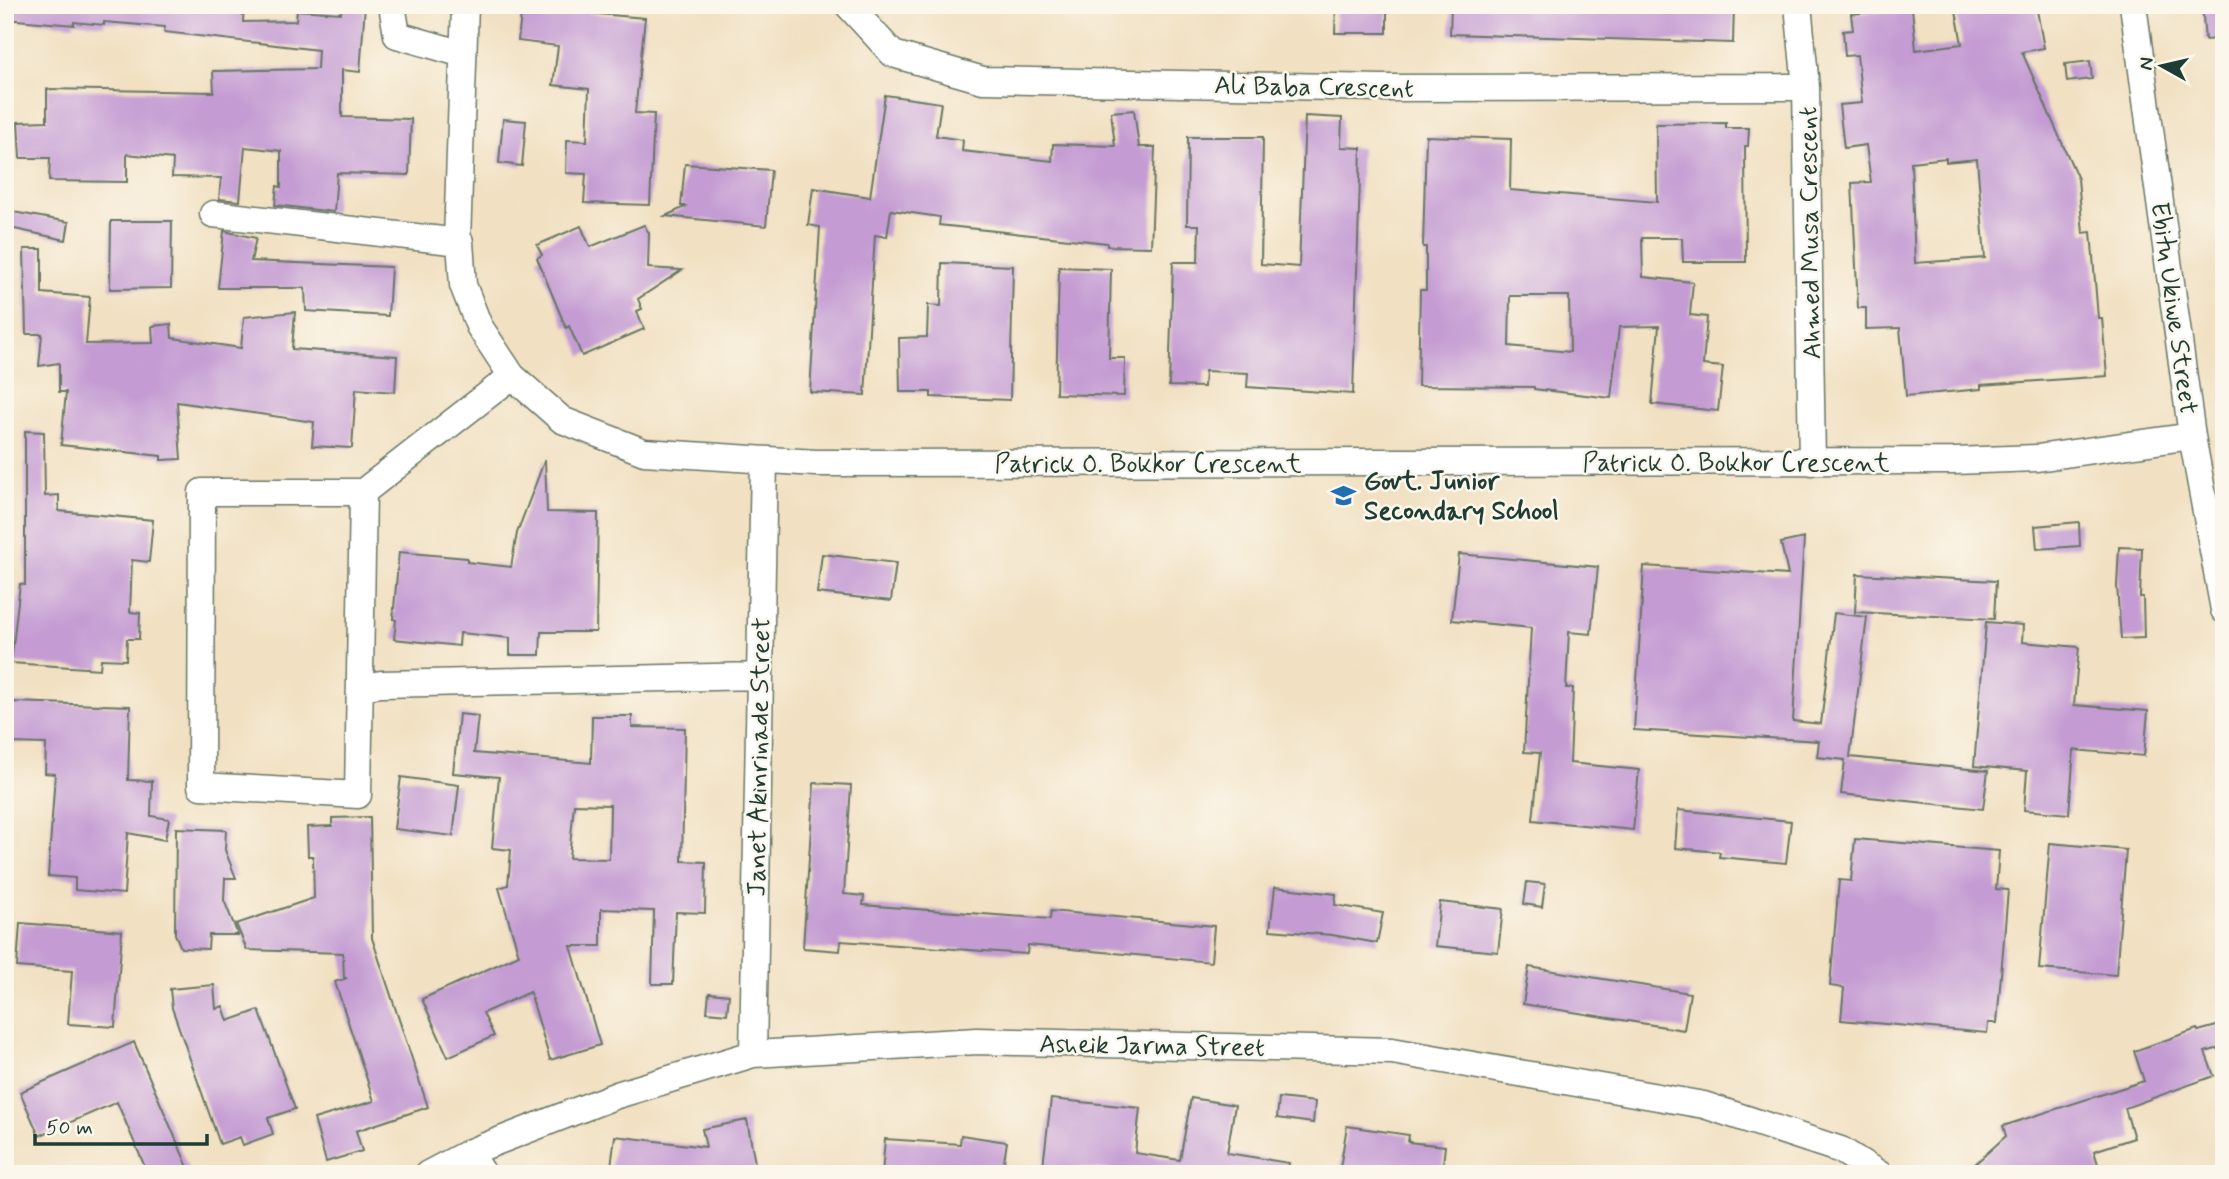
<svg xmlns="http://www.w3.org/2000/svg" width="2229" height="1179" font-family="Mynerve,sans-serif">
<style>
.building{fill:#c49cd3;fill-rule:evenodd}
.lines{fill:none;stroke-linecap:round;stroke-linejoin:round}
.minor-casing{stroke:#687665;stroke-width:29}
.minor{stroke:#fff;stroke-width:26}
.labels{text-anchor:middle;stroke-width:5;stroke-linejoin:round;paint-order:stroke}
.street-label{font-size:26px;fill:#1f3d34;stroke:#fbf7ec}
.poi-label{font-size:26px;font-weight:bold;fill:#1f3d34;stroke:#fbf7ec;text-anchor:start}
</style>
<rect width="100%" height="100%" fill="#fbf7ec"/>
<filter id="ink" filterUnits="userSpaceOnUse"><feTurbulence type="fractalNoise" baseFrequency=".0143" numOctaves="2"/><feDisplacementMap in="SourceGraphic" scale="14" xChannelSelector="R" yChannelSelector="G"/><feConvolveMatrix kernelMatrix="1 2 1 2 8 2 1 2 1" color-interpolation-filters="sRGB"/></filter>
<filter id="wash" filterUnits="userSpaceOnUse"><feTurbulence type="fractalNoise" baseFrequency=".00686" numOctaves="4" result="noise"/><feDisplacementMap in="SourceGraphic" scale="28" xChannelSelector="R" yChannelSelector="G"/><feGaussianBlur stdDeviation="1.57" result="paint"/><feColorMatrix in="noise" values="0 0 0 0 0 0 0 0 0 0 0 0 0 0 0 0 0 1.4 0 .05"/><feComposite in="paint" operator="in"/></filter>
<g filter="url(#wash)">
<rect width="100%" height="100%" fill="#f1e0c1"/>
<g id="blocks">
<!-- building -->
<path class="building" d="M 5,5 L 244,5 L 243,22 L 296,21 L 297,10 L 341,13 L 342,5 L 365,5 L 360,72 L 342,70 L 342,117 L 411,119 L 409,175 L 337,173 L 334,212 L 275,205 L 277,186 L 281,187 L 281,151 L 245,147 L 240,201 L 219,199 L 221,178 L 172,177 L 173,159 L 127,154 L 127,182 L 49,181 L 50,158 L 20,158 L 18,122 L 47,121 L 47,89 L 214,92 L 213,71 L 317,69 L 318,50 L 164,32 L 165,27 L 104,22 L 104,25 L 74,22 L 74,25 L 5,19 Z
M 522,5 L 588,5 L 587,13 L 645,18 L 635,113 L 654,114 L 650,205 L 584,203 L 586,174 L 566,173 L 567,140 L 587,141 L 589,89 L 553,85 L 558,46 L 518,41 Z
M 1336,5 L 1387,5 L 1387,33 L 1335,33 Z
M 1451,5 L 1734,5 L 1733,43 L 1450,34 Z
M 1955,5 L 1979,5 L 1979,11 L 2012,5 L 2036,5 L 2044,48 L 2022,52 L 2078,179 L 2083,233 L 2091,232 L 2098,318 L 2102,318 L 2107,376 L 1981,385 L 1981,389 L 1906,396 L 1900,328 L 1866,329 L 1866,308 L 1858,308 L 1852,183 L 1871,182 L 1866,145 L 1844,148 L 1839,105 L 1862,103 L 1857,55 L 1845,56 L 1843,31 L 1853,30 L 1851,14 L 1912,8 L 1916,50 L 1962,44 ZM 1946,158 L 1946,162 L 1977,159 L 1985,258 L 1915,263 L 1911,162 Z
M 2202,5 L 2224,5 L 2224,38 L 2205,40 Z
M 2090,61 L 2092,79 L 2067,82 L 2065,64 Z
M 885,95 L 941,103 L 936,136 L 963,140 L 962,151 L 1052,161 L 1053,144 L 1115,146 L 1111,112 L 1134,110 L 1139,147 L 1155,147 L 1151,247 L 1107,246 L 1107,243 L 939,225 L 940,217 L 891,210 L 887,237 L 875,235 L 865,395 L 810,392 L 820,227 L 808,225 L 813,188 L 870,197 Z
M 1305,116 L 1342,118 L 1341,147 L 1361,148 L 1353,394 L 1247,387 L 1248,373 L 1205,371 L 1204,387 L 1169,386 L 1173,262 L 1198,262 L 1199,225 L 1187,225 L 1188,137 L 1263,137 L 1261,264 L 1299,267 Z
M 503,119 L 526,121 L 522,166 L 499,163 Z
M 1726,123 L 1726,128 L 1749,128 L 1748,146 L 1745,146 L 1746,262 L 1683,262 L 1682,238 L 1642,238 L 1643,277 L 1693,282 L 1690,315 L 1707,317 L 1703,365 L 1723,367 L 1718,411 L 1652,404 L 1659,326 L 1619,327 L 1611,398 L 1534,389 L 1534,387 L 1418,386 L 1420,290 L 1426,290 L 1426,247 L 1423,247 L 1426,136 L 1511,139 L 1510,190 L 1657,202 L 1656,124 ZM 1510,296 L 1569,296 L 1570,352 L 1509,346 Z
M 685,164 L 771,170 L 766,226 L 665,216 L 687,206 L 681,206 Z
M 13,212 L 69,222 L 66,240 L 10,228 Z
M 111,221 L 172,221 L 171,288 L 110,289 Z
M 644,225 L 649,233 L 648,268 L 682,270 L 638,299 L 642,309 L 637,311 L 644,329 L 582,356 L 569,326 L 566,328 L 537,258 L 542,255 L 537,245 L 581,226 L 590,247 Z
M 224,231 L 256,238 L 251,261 L 391,267 L 388,316 L 306,311 L 305,288 L 218,288 Z
M 24,249 L 42,249 L 42,293 L 90,297 L 86,344 L 153,343 L 152,326 L 171,324 L 172,338 L 241,348 L 244,317 L 295,312 L 292,349 L 397,356 L 395,392 L 356,389 L 352,448 L 312,446 L 314,422 L 177,402 L 181,459 L 161,460 L 161,456 L 61,445 L 66,392 L 59,392 L 59,363 L 39,366 L 42,334 L 26,334 Z
M 942,263 L 1013,266 L 1010,400 L 931,397 L 931,392 L 900,392 L 899,338 L 927,337 L 928,305 L 941,306 Z
M 1059,267 L 1111,269 L 1109,358 L 1125,358 L 1124,396 L 1056,394 Z
M 25,431 L 44,432 L 45,496 L 59,495 L 59,511 L 153,520 L 149,562 L 132,560 L 130,612 L 140,613 L 139,639 L 127,639 L 126,660 L 101,659 L 100,669 L 11,663 L 20,584 L 25,585 Z
M 545,459 L 547,512 L 598,513 L 596,632 L 541,632 L 540,655 L 510,655 L 510,638 L 460,633 L 459,646 L 394,639 L 396,620 L 393,619 L 399,552 L 467,558 L 467,562 L 511,567 L 517,533 Z
M 2079,522 L 2080,546 L 2037,549 L 2035,526 Z
M 1804,538 L 1793,721 L 1821,724 L 1834,613 L 1867,617 L 1850,757 L 1988,771 L 1983,809 L 1841,794 L 1845,760 L 1817,757 L 1819,741 L 1634,730 L 1644,566 L 1788,575 L 1781,543 Z
M 2119,547 L 2142,548 L 2140,597 L 2143,597 L 2144,638 L 2121,639 L 2117,586 Z
M 822,554 L 896,563 L 891,601 L 817,593 Z
M 1459,554 L 1598,567 L 1591,634 L 1569,632 L 1566,688 L 1573,688 L 1570,763 L 1639,770 L 1633,830 L 1533,820 L 1540,753 L 1524,752 L 1531,628 L 1452,620 Z
M 1857,574 L 1996,581 L 1994,619 L 1855,612 Z
M 1986,622 L 2023,625 L 2022,642 L 2079,647 L 2074,705 L 2148,711 L 2144,756 L 2074,750 L 2069,814 L 2024,810 L 2027,771 L 1974,766 Z
M 13,702 L 130,706 L 128,780 L 152,781 L 151,816 L 169,819 L 165,840 L 128,833 L 124,894 L 75,890 L 75,878 L 48,876 L 55,774 L 45,773 L 46,744 L 12,743 Z
M 459,714 L 478,716 L 474,753 L 591,763 L 592,716 L 632,716 L 632,727 L 685,728 L 682,861 L 706,862 L 705,913 L 676,912 L 673,984 L 652,984 L 654,911 L 601,909 L 601,946 L 571,946 L 600,1045 L 550,1060 L 530,992 L 483,1013 L 494,1036 L 448,1057 L 422,999 L 519,955 L 499,888 L 508,885 L 511,850 L 492,848 L 499,777 L 453,773 ZM 574,804 L 610,805 L 609,859 L 569,858 Z
M 401,777 L 459,785 L 453,836 L 394,829 Z
M 814,783 L 851,785 L 844,894 L 864,896 L 863,905 L 1050,919 L 1051,911 L 1214,926 L 1211,962 L 1028,945 L 1027,954 L 841,941 L 840,951 L 803,948 Z
M 1678,810 L 1791,821 L 1786,863 L 1719,857 L 1720,852 L 1675,848 Z
M 370,817 L 372,938 L 428,1107 L 356,1131 L 362,1151 L 326,1162 L 314,1119 L 374,1101 L 335,982 L 347,978 L 344,978 L 343,953 L 247,950 L 236,924 L 314,898 L 313,856 L 308,856 L 307,827 L 332,826 L 332,818 Z
M 176,828 L 226,830 L 225,850 L 236,878 L 225,878 L 224,900 L 238,935 L 209,935 L 208,949 L 181,948 L 175,934 Z
M 1855,839 L 1999,851 L 1996,889 L 2008,890 L 1997,1023 L 1988,1023 L 1987,1033 L 1841,1020 L 1844,988 L 1830,986 L 1839,880 L 1851,881 Z
M 2050,843 L 2126,850 L 2116,975 L 2039,969 Z
M 1527,882 L 1545,884 L 1542,907 L 1524,904 Z
M 1275,887 L 1336,894 L 1335,905 L 1383,913 L 1377,943 L 1332,935 L 1270,930 Z
M 1440,902 L 1503,909 L 1498,952 L 1435,946 Z
M 20,923 L 122,931 L 115,1027 L 68,1024 L 72,971 L 17,967 Z
M 1529,967 L 1690,993 L 1684,1030 L 1523,1004 Z
M 214,985 L 216,1009 L 223,1006 L 228,1021 L 259,1010 L 295,1109 L 268,1118 L 273,1134 L 243,1145 L 240,1137 L 220,1144 L 172,1008 L 170,989 Z
M 709,993 L 729,995 L 727,1014 L 707,1012 Z
M 2224,1024 L 2224,1047 L 2205,1052 L 2214,1076 L 2125,1108 L 2134,1138 L 2094,1151 L 2101,1174 L 1964,1174 L 2006,1136 L 2003,1126 L 2144,1081 L 2134,1051 L 2197,1029 L 2198,1031 Z
M 134,1042 L 191,1174 L 148,1174 L 117,1102 L 39,1136 L 20,1092 Z
M 1191,1098 L 1235,1105 L 1227,1153 L 1289,1163 L 1288,1174 L 1138,1174 L 1081,1167 L 1080,1170 L 1043,1166 L 1051,1099 L 1140,1108 L 1135,1153 L 1180,1160 Z
M 1279,1098 L 1315,1102 L 1313,1123 L 1277,1118 Z
M 747,1120 L 757,1174 L 610,1174 L 615,1136 L 706,1147 L 702,1129 Z
M 1347,1126 L 1409,1135 L 1408,1142 L 1445,1146 L 1442,1174 L 1339,1174 Z
M 961,1135 L 1007,1142 L 1002,1174 L 882,1174 L 885,1139 L 960,1144 Z"/>
</g>
</g>
<g filter="url(#ink)">
<use href="#blocks" fill-opacity="0" stroke="#687665" stroke-width="2"/>
<g class="lines">
<defs>
<path id="minor" d="M 392,5 L 397,35 L 463,54
M 465,5 L 457,241 L 460,242 L 463,285 L 479,326 L 512,376 L 562,420 L 644,452 L 816,463 L 1954,461 L 2037,458 L 2192,436
M 848,5 L 893,54 L 983,80 L 1381,88 L 1806,87
M 1798,5 L 1806,87 L 1812,462
M 2133,5 L 2192,436 L 2224,610
M 213,214 L 460,242
M 363,492 L 358,795 L 201,786 L 202,492 L 363,492 L 512,376
M 360,687 L 381,684 L 760,676
M 753,1054 L 764,460
M 470,1152 L 483,1174
M 428,1174 L 470,1152 L 617,1095 L 753,1054 L 977,1041 L 1392,1051 L 1704,1105 L 1841,1150 L 1879,1174"/>
</defs>
<!-- minor casing -->
<use href="#minor" class="minor-casing"/>
<!-- minor -->
<use href="#minor" class="minor"/>
</g>
</g>
<!-- icons -->
<defs>
<symbol id="school-bare" viewBox="-9 -9 18 18"><path d="M0-5L7-2L0 1L-7-2ZM-4 1L0 2.5L4 1V4Q0 6-4 4Z" fill="#1f6fb2" stroke="#fbf7ec" stroke-width="2.5" paint-order="stroke"/></symbol>
</defs>
<g fill-rule="evenodd">
<use href="#school-bare" x="1326" y="478" width="35" height="35"/>
</g>
<g class="labels">
<!-- street labels -->
<g class="street-label">
<text transform="translate(1314 86) rotate(1)" y="9">Ali Baba Crescent</text>
<text transform="translate(1809 233) rotate(-91)" y="9">Ahmed Musa Crescent</text>
<text transform="translate(2175 308) rotate(82)" y="9">Ebitu Ukiwe Street</text>
<text x="1736" y="471">Patrick O. Bokkor Crescent</text>
<text x="1148" y="472">Patrick O. Bokkor Crescent</text>
<text transform="translate(758 757) rotate(-89)" y="9">Janet Akinrinade Street</text>
<text transform="translate(1152 1045) rotate(1)" y="9">Asheik Jarma Street</text>
</g>
<!-- poi labels -->
<g class="poi-label">
<text x="1364" y="489">Govt. Junior<tspan x="1364" dy="30">Secondary School</tspan></text>
</g>
</g>
<!-- margin -->
<rect width="2229" height="1179" fill="none" stroke="#fbf7ec" stroke-width="28"/>
<!-- north arrow -->
<g transform="translate(2162 66) rotate(278)" stroke="#fbf7ec" stroke-width="5" paint-order="stroke">
<path d="M0-5L12 26L0 18L-12 26Z" fill="#1f3d34"/>
<text y="-10" font-size="19" font-weight="bold" text-anchor="middle" fill="#1f3d34">N</text>
</g>
<!-- scale -->
<path d="M35 1134v10h172v-10" fill="none" stroke="#1f3d34" stroke-width="3.5"/>
<text x="46" y="1134" font-size="21" fill="#1f3d34" stroke="#fbf7ec" stroke-width="5" paint-order="stroke">50 m</text>
</svg>
